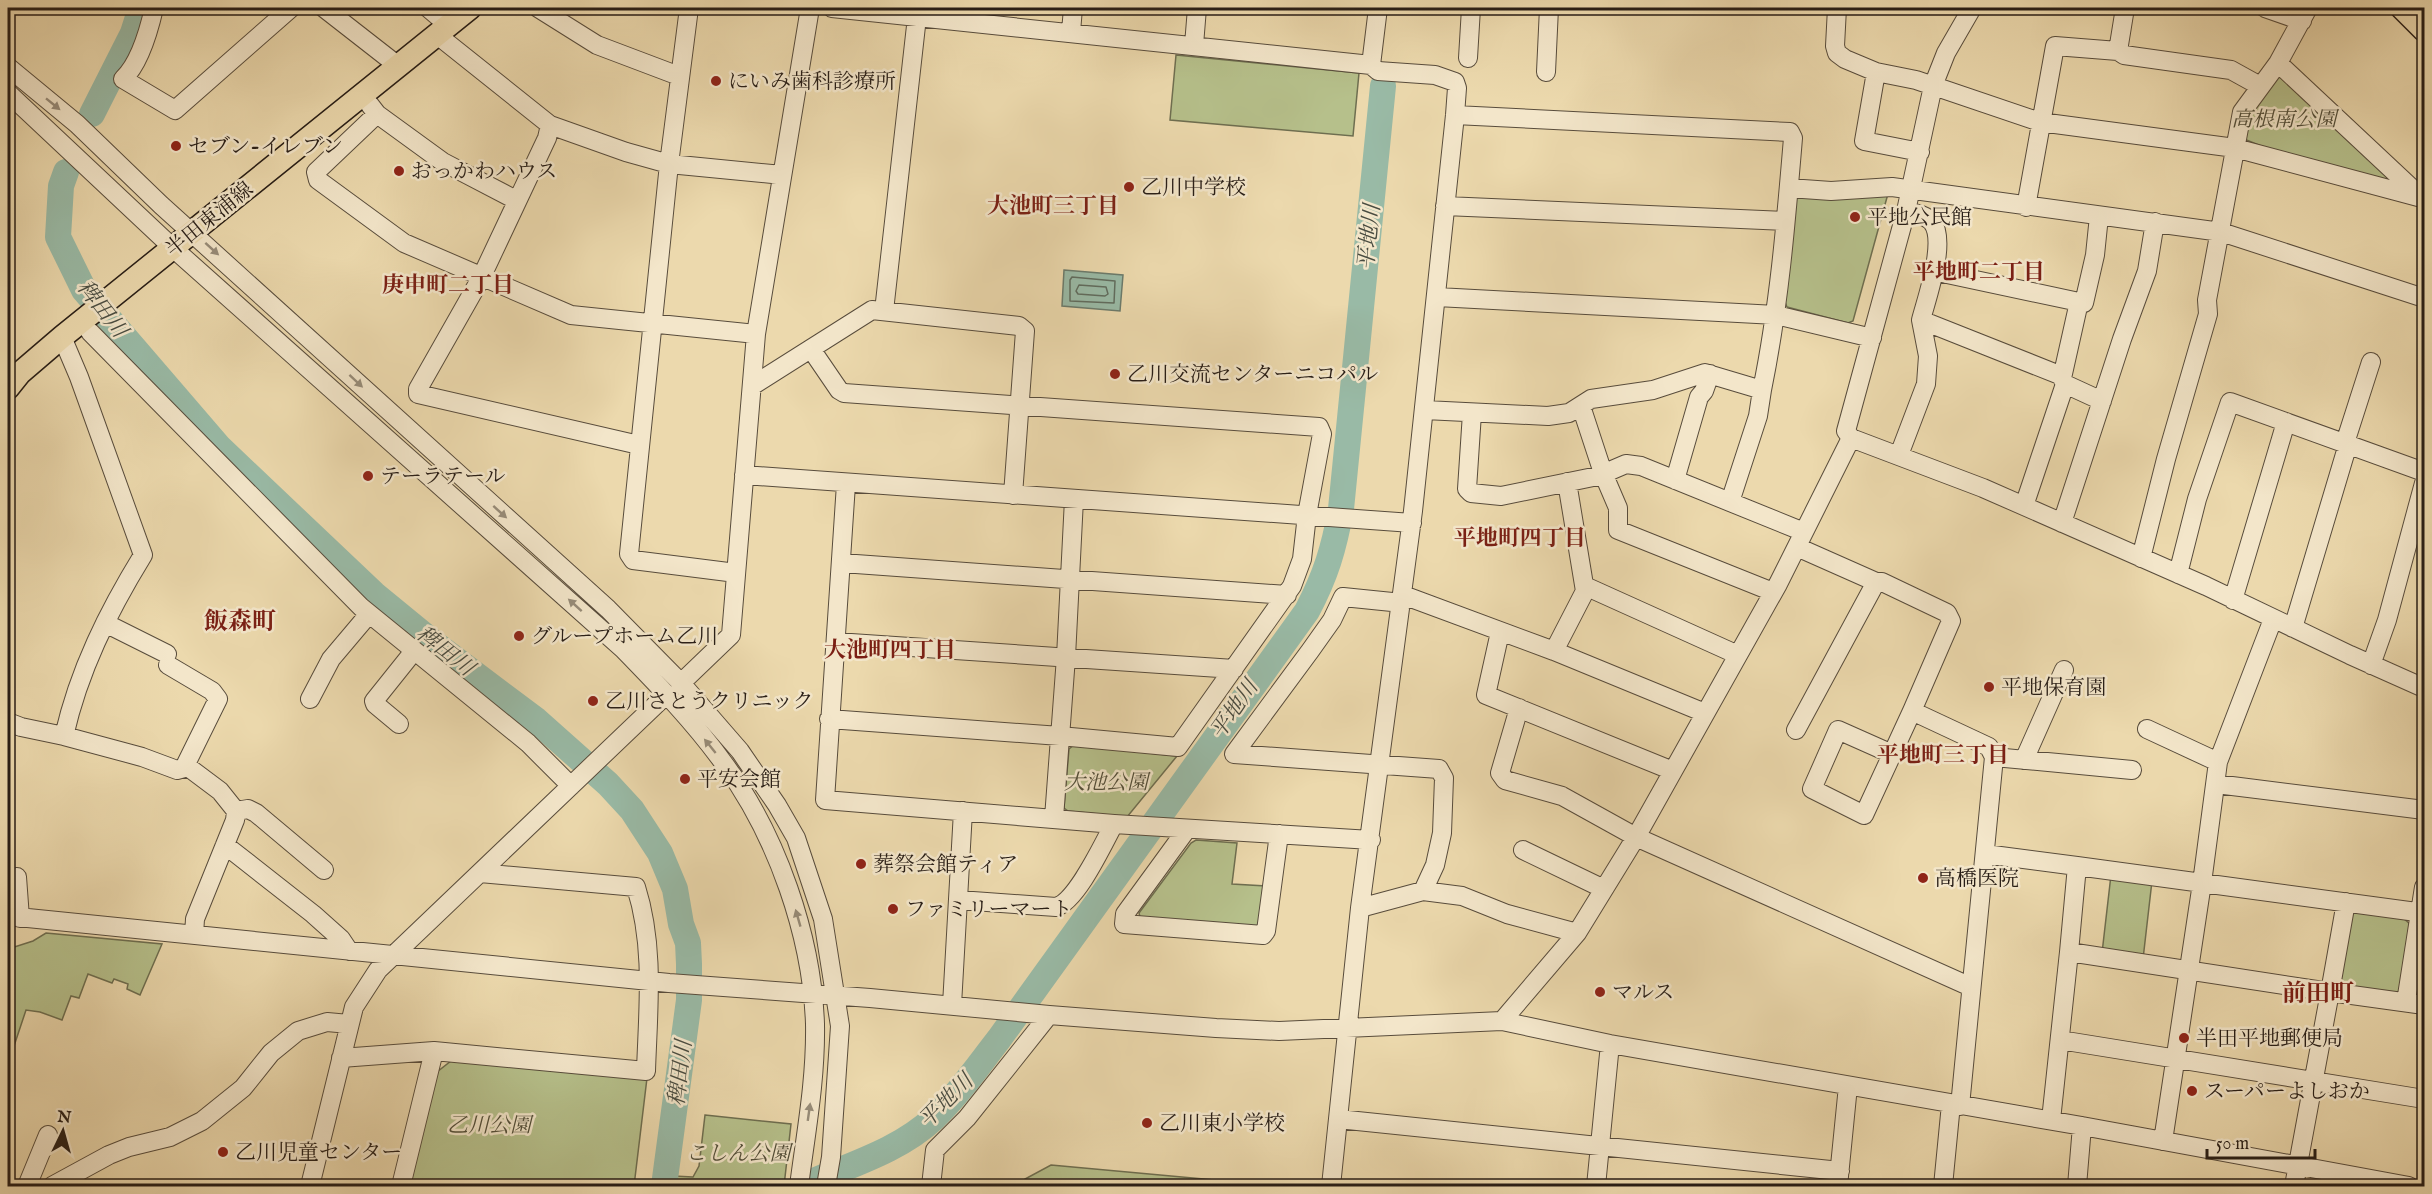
<svg xmlns="http://www.w3.org/2000/svg" width="2432" height="1194" font-family="'IM FELL English','Noto Serif JP',serif">
<style>
.green{fill:#b6c08b;stroke:#6e6e50;stroke-width:1.5}
.water{fill:#99baa6;stroke:#6b7b6c;stroke-width:1.5}
.lines{fill:none;stroke-linecap:round;stroke-linejoin:round}
.shore{stroke:#606c5e;stroke-width:1.5}
.river{stroke:#99baa6;stroke-width:26}
.minor-casing{stroke:#584c3c;stroke-width:20}
.major-casing{stroke:#271d16;stroke-width:25}
.minor{stroke:#f3e6ca;stroke-width:18}
.major{stroke:#ecd9ad;stroke-width:22}
.oneway{fill:#978c79}
.poi-dot{fill:#8f2418;stroke:#f3e6ca;stroke-width:2}
.labels{text-anchor:middle;stroke-width:5;stroke-linejoin:round;paint-order:stroke}
.poi-label{font-size:21px;fill:#271d16;stroke:#f3e6ca;text-anchor:start}
.park-label{font-size:21px;font-style:italic;fill:#524e39;stroke:#f3e6ca}
.street-label{font-size:21px;fill:#271d16;stroke:#f3e6ca}
.neighbourhood-label{font-size:22px;font-weight:bold;fill:#7a1f14;stroke:#f3e6ca}
.water-label{font-size:22px;font-style:italic;fill:#494c41;stroke:#f3e6ca}
.quarter-label{font-size:24px;font-weight:bold;fill:#7a1f14;stroke:#f3e6ca}
</style>
<rect width="100%" height="100%" fill="#ecd9ad"/>
<filter id="stains"><feTurbulence type="fractalNoise" baseFrequency=".00333" numOctaves="4"/><feColorMatrix values="0 0 0 0 .2 0 0 0 0 .09 0 0 0 0 .02 0 0 0 .5 -.17"/></filter>
<radialGradient id="worn" r=".72"><stop offset=".6" stop-color="#630" stop-opacity="0"/><stop offset="1" stop-color="#630" stop-opacity=".3"/></radialGradient>
<!-- green -->
<path class="green" d="M 1176,55 L 1359,73 L 1353,136 L 1170,120 Z
M 2283,74 L 2396,177 L 2392,184 L 2261,146 L 2244,139 L 2249,111 L 2275,75 Z
M 1889,190 L 1853,321 L 1848,323 L 1787,307 L 1785,302 L 1795,192 Z
M 1074,745 L 1177,756 L 1127,817 L 1068,811 L 1064,808 L 1069,749 Z
M 1196,840 L 1237,843 L 1232,884 L 1266,886 L 1262,924 L 1257,929 L 1140,917 L 1139,913 L 1191,843 Z
M 2111,875 L 2152,881 L 2143,959 L 2102,953 Z
M 2354,912 L 2402,917 L 2411,925 L 2399,996 L 2342,988 L 2338,982 L 2350,915 Z
M 46,933 L 162,944 L 140,995 L 127,989 L 128,984 L 114,979 L 112,983 L 88,974 L 79,998 L 71,996 L 62,1020 L 40,1012 L 26,1010 L 10,1058 L 8,1058 L 8,949 L 33,941 Z
M 451,1061 L 647,1078 L 634,1186 L 409,1186 L 437,1072 Z
M 705,1115 L 791,1124 L 784,1186 L 673,1186 L 674,1176 L 693,1177 L 699,1166 Z
M 1051,1165 L 1279,1186 L 1281,1186 L 1024,1186 L 1025,1179 Z"/>
<!-- water -->
<path class="water" d="M 1064,270 L 1123,275 L 1120,311 L 1062,306 Z"/>
<g class="lines">
<!-- shore -->
<path class="shore" d="M 1072,277 L 1115,281 L 1114,303 L 1070,301 L 1070,280 Z
M 1079,285 L 1106,287 L 1108,294 L 1105,296 L 1078,294 L 1076,291 Z"/>
<!-- river -->
<path class="river" d="M 92,114 L 133,33 L 141,8
M 66,172 L 61,186 L 58,237 L 84,290 L 219,447 L 374,594 L 435,644 L 536,720 L 608,784 L 632,810 L 660,853 L 675,889 L 681,924 L 688,943 L 689,964 L 689,1000 L 664,1186
M 802,1186 C 846,1166 898,1152 934,1118 C 958,1095 978,1066 999,1039 L 1307,611 C 1326,575 1334,548 1341,509 L 1383,86"/>
<defs>
<path id="minor" d="M 154,8 C 149,30 140,63 123,79 L 175,110 L 291,8
M 324,8 L 397,65
M 428,8 L 448,25
M 538,8 L 597,45 L 679,76
M 689,8 L 669,164 L 629,554 L 633,560 L 736,573
M 832,8 L 1371,65 L 1378,71 L 1435,75 L 1455,82 L 1457,88 L 1455,115 L 1413,511 L 1360,908 L 1331,1186
M 1837,8 L 1835,46 L 1837,53 L 1845,59 L 1876,72 L 1916,80 L 2040,122 L 2235,148 L 2422,198
M 1972,8 L 1946,53 L 1933,86 L 1906,211 L 1846,431 L 1851,438 L 1983,488 L 2206,586 L 2350,655 L 2424,688
M 2265,8 L 2302,21
M 1071,32 L 1073,8
M 436,34 L 550,125 L 626,152 L 669,164 L 782,175
M 1194,45 L 1197,8
M 2118,51 L 2125,8
M 1468,58 L 1471,8
M 2278,63 L 2419,195
M 1371,65 L 1378,8
M 8,67 L 77,124 L 161,205 L 608,609 L 681,683 L 740,751 L 777,805 L 796,838 L 823,919 L 840,1026 L 831,1157 L 826,1186
M 1546,72 L 1549,8
M 1876,72 L 1864,141 L 1920,152
M 8,93 L 173,248 L 623,649 C 659,686 695,723 725,765 C 777,836 812,936 815,1024 C 816,1079 806,1132 799,1186
M 370,105 L 377,114 L 443,162 L 516,200
M 377,114 L 316,172 L 318,180 L 404,243 L 571,315 L 756,334
M 550,125 L 547,138 L 481,278 L 418,389 L 418,394 L 639,445
M 1789,188 L 1831,191 L 1892,187 L 2221,232 L 2424,298
M 1445,206 L 1785,221
M 2026,207 L 2055,46 L 2118,51 L 2124,55 L 2231,70 L 2260,86
M 1906,211 C 1915,213 1926,215 1932,222 C 1947,241 1927,297 1921,320 L 2062,376
M 2099,216 L 2095,255 L 2084,303 L 2079,302 L 2062,378 L 2065,384 L 2102,401
M 1933,271 L 2079,302
M 1437,297 L 1776,315 L 1872,338
M 884,311 L 918,8
M 90,332 L 361,607 L 528,743 L 571,786
M 62,337 L 79,377 L 143,555 C 108,612 79,670 64,736
M 811,349 L 839,390 L 844,393 L 1319,427 L 1322,434 L 1307,515 L 1302,559 L 1292,586 L 1178,747 L 1060,736 L 829,719
M 752,386 L 872,310 L 1019,326 L 1025,331 L 1013,495
M 1581,406 L 1603,473 L 1618,508 L 1618,530 L 1773,592
M 1425,410 L 1548,416 L 1569,413 L 1591,399 L 1653,390 L 1705,373 L 1762,390 C 1779,307 1786,222 1793,138 L 1790,132 L 1455,115
M 1472,413 L 1467,489 L 1471,493 L 1501,496 L 1598,476 L 1626,464 L 1641,466 L 1804,532
M 2345,443 L 2371,362
M 1899,455 L 1926,384 L 1928,356 L 1921,320
M 744,475 L 1412,523
M 1675,480 L 1699,397 L 1704,391 L 1710,374
M 846,484 L 825,800 L 1114,824 L 1371,840
M 1730,502 L 1758,416 L 1762,390
M 2024,506 L 2065,384
M 2062,523 L 2122,339 L 2147,271 L 2155,222
M 1797,547 L 1876,582 L 1882,582 L 1947,613 L 1951,621 L 1912,711 L 1989,747 L 1994,757 L 1960,1106
M 2141,558 L 2166,459 L 2208,314 L 2207,300 L 2242,112 L 2278,63 L 2308,8
M 842,563 L 1287,595
M 2178,574 L 2197,499 L 2230,402 L 2424,472
M 1585,586 L 1738,655
M 1403,595 L 1554,651 L 1705,713
M 2233,600 L 2286,422
M 1402,603 L 1343,597 L 1332,620 L 1310,651 L 1234,754 L 1439,769 L 1444,778 L 1442,833 L 1435,865 L 1423,891
M 105,623 L 167,654
M 2293,628 L 2348,444
M 1500,632 L 1486,695 L 1673,771
M 836,642 L 1234,669
M 1554,651 L 1585,591 L 1567,482
M 168,665 L 212,691 L 218,699 L 184,768
M 2371,665 L 2387,620 L 2424,483
M 681,683 L 731,635 L 756,334 L 810,8
M 310,699 L 331,659 L 369,614
M 1519,708 L 1500,773 L 1505,780 L 1562,796 L 1636,837 L 1971,987
M 8,722 L 21,727 L 64,736 L 142,757 L 177,770 L 188,767 L 220,791 L 236,811 L 235,820 L 195,919 L 194,935
M 399,724 L 375,704 L 374,701 L 414,651
M 2147,729 L 2218,762
M 1796,730 L 1876,582
M 1892,754 L 1838,730 L 1812,789 L 1864,815 L 1912,711
M 1994,757 L 2132,770
M 2024,760 L 2064,670
M 2216,784 L 2424,810
M 236,811 L 248,809 L 256,813 L 324,870
M 1054,818 L 1066,657 L 1074,499
M 1187,829 L 1125,914 L 1124,924 L 1263,935 L 1266,931 L 1279,834
M 225,845 L 313,914 L 341,939 L 349,951
M 1523,850 L 1604,889
M 1985,854 L 2077,866 L 2069,952 L 2330,992 L 2346,902
M 2077,866 L 2424,913
M 17,877 L 20,918
M 959,900 L 1056,907 C 1077,901 1103,844 1114,824
M 1360,908 L 1423,891 L 1462,896 L 1507,914 L 1577,933
M 8,916 L 669,983 L 870,998 L 1049,1015 L 1216,1028 L 1279,1031 L 1502,1021 L 1610,1044 L 2082,1126 L 2409,1186
M 2406,1002 L 2424,887
M 952,1005 L 963,811
M 1502,1021 L 1577,933 L 1636,837 L 1778,584 L 1851,438
M 2060,1040 L 2424,1099
M 341,1058 L 434,1051 L 646,1071 C 648,1009 655,947 636,887 L 480,873
M 1338,1119 L 1840,1171
M 2051,1120 L 2069,952
M 2163,1141 L 2202,883 L 2218,762 L 2273,619
M 27,1186 L 48,1135
M 52,1186 L 109,1155 L 129,1147 L 170,1137 L 202,1121 L 243,1088 L 271,1053 L 298,1031 L 327,1022 L 349,1024
M 310,1186 L 354,1007 L 378,970 L 667,694
M 401,1186 L 434,1051
M 931,1186 L 935,1150 L 967,1118 L 1049,1015
M 1596,1186 L 1610,1044
M 1838,1186 L 1848,1086
M 1943,1186 L 1951,1104
M 2077,1186 L 2082,1126
M 2294,1186 L 2330,992 L 2424,1005"/>
<path id="major" d="M 2402,8 L 2424,30
M 8,388 L 20,373 L 62,337 L 470,8"/>
</defs>
<!-- minor casing -->
<use href="#minor" class="minor-casing"/>
<!-- major casing -->
<use href="#major" class="major-casing"/>
<!-- minor -->
<use href="#minor" class="minor"/>
<!-- major -->
<use href="#major" class="major"/>
</g>
<!-- one-way arrows -->
<defs><path id="oneway-solid" d="M-6-.8H1V-3.2L6.5 0L1 3.2V.8H-6Z" transform="scale(1.5)"/></defs>
<g class="oneway">
<use href="#oneway-solid" transform="translate(53 104) rotate(39)"/>
<use href="#oneway-solid" transform="translate(212 249) rotate(42)"/>
<use href="#oneway-solid" transform="translate(356 381) rotate(43)"/>
<use href="#oneway-solid" transform="translate(500 512) rotate(42)"/>
<use href="#oneway-solid" transform="translate(575 605) rotate(-138)"/>
<use href="#oneway-solid" transform="translate(710 746) rotate(-129)"/>
<use href="#oneway-solid" transform="translate(798 918) rotate(-106)"/>
<use href="#oneway-solid" transform="translate(809 1112) rotate(-82)"/>
</g>
<!-- markers -->
<g class="poi-dot">
<circle cx="716" cy="81" r="6"/>
<circle cx="176" cy="146" r="6"/>
<circle cx="399" cy="171" r="6"/>
<circle cx="1129" cy="187" r="6"/>
<circle cx="1855" cy="217" r="6"/>
<circle cx="1115" cy="374" r="6"/>
<circle cx="368" cy="476" r="6"/>
<circle cx="519" cy="636" r="6"/>
<circle cx="1989" cy="687" r="6"/>
<circle cx="593" cy="701" r="6"/>
<circle cx="685" cy="779" r="6"/>
<circle cx="861" cy="864" r="6"/>
<circle cx="1923" cy="878" r="6"/>
<circle cx="893" cy="909" r="6"/>
<circle cx="1600" cy="992" r="6"/>
<circle cx="2184" cy="1038" r="6"/>
<circle cx="2192" cy="1091" r="6"/>
<circle cx="1147" cy="1123" r="6"/>
<circle cx="223" cy="1152" r="6"/>
</g>
<g class="labels">
<!-- poi labels -->
<g class="poi-label">
<text x="728" y="88">にいみ歯科診療所</text>
<text x="188" y="153">セブン-イレブン</text>
<text x="411" y="178">おっかわハウス</text>
<text x="1141" y="194">乙川中学校</text>
<text x="1867" y="224">平地公民館</text>
<text x="1127" y="381">乙川交流センターニコパル</text>
<text x="380" y="483">テーラテール</text>
<text x="531" y="643">グループホーム乙川</text>
<text x="2001" y="694">平地保育園</text>
<text x="605" y="708">乙川さとうクリニック</text>
<text x="697" y="786">平安会館</text>
<text x="873" y="871">葬祭会館ティア</text>
<text x="1935" y="885">高橋医院</text>
<text x="905" y="916">ファミリーマート</text>
<text x="1612" y="999">マルス</text>
<text x="2196" y="1045">半田平地郵便局</text>
<text x="2204" y="1098">スーパーよしおか</text>
<text x="1159" y="1130">乙川東小学校</text>
<text x="235" y="1159">乙川児童センター</text>
</g>
<!-- park labels -->
<g class="park-label">
<text x="2284" y="126">高根南公園</text>
<text x="1106" y="789">大池公園</text>
<text x="489" y="1132">乙川公園</text>
<text x="738" y="1160">こしん公園</text>
</g>
<!-- street labels -->
<g class="street-label">
<text transform="translate(209 219) rotate(-39)" y="7">半田東浦線</text>
</g>
<!-- neighbourhood labels -->
<g class="neighbourhood-label">
<text x="1053" y="213">大池町三丁目</text>
<text x="1979" y="279">平地町二丁目</text>
<text x="448" y="292">庚申町二丁目</text>
<text x="1520" y="545">平地町四丁目</text>
<text x="890" y="657">大池町四丁目</text>
<text x="1943" y="762">平地町三丁目</text>
</g>
<!-- water labels -->
<g class="water-label">
<text transform="translate(1368 237) rotate(-84)" y="8">平地川</text>
<text transform="translate(103 308) rotate(52)" y="8">稗田川</text>
<text transform="translate(446 650) rotate(38)" y="8">稗田川</text>
<text transform="translate(1233 709) rotate(-55)" y="8">平地川</text>
<text transform="translate(679 1073) rotate(-83)" y="8">稗田川</text>
<text transform="translate(945 1100) rotate(-45)" y="8">平地川</text>
</g>
<!-- quarter labels -->
<g class="quarter-label">
<text x="240" y="629">飯森町</text>
<text x="2318" y="1001">前田町</text>
</g>
</g>
<!-- margin -->
<rect width="2432" height="1194" fill="none" stroke="#ecd9ad" stroke-width="30"/>
<rect x="9" y="9" width="2414" height="1176" fill="none" stroke="#271d16" stroke-width="3"/>
<rect x="15" y="15" width="2402" height="1164" fill="none" stroke="#271d16" stroke-width="1.5"/>
<!-- north arrow -->
<g transform="translate(63 1131) rotate(5)" stroke="#f3e6ca" stroke-width="4.5" paint-order="stroke">
<path d="M0-4.5L10 22L0 15L-10 22Z" fill="#271d16"/>
<text y="-9" font-size="16" font-weight="bold" text-anchor="middle" fill="#271d16">N</text>
</g>
<!-- scale -->
<path d="M2207 1149v9h108v-9" fill="none" stroke="#271d16" stroke-width="3"/>
<text x="2216" y="1149" font-size="18" fill="#271d16" stroke="#f3e6ca" stroke-width="4.5" paint-order="stroke">50 m</text>
<rect width="100%" height="100%" filter="url(#stains)"/>
<rect width="100%" height="100%" fill="url(#worn)"/>
</svg>
